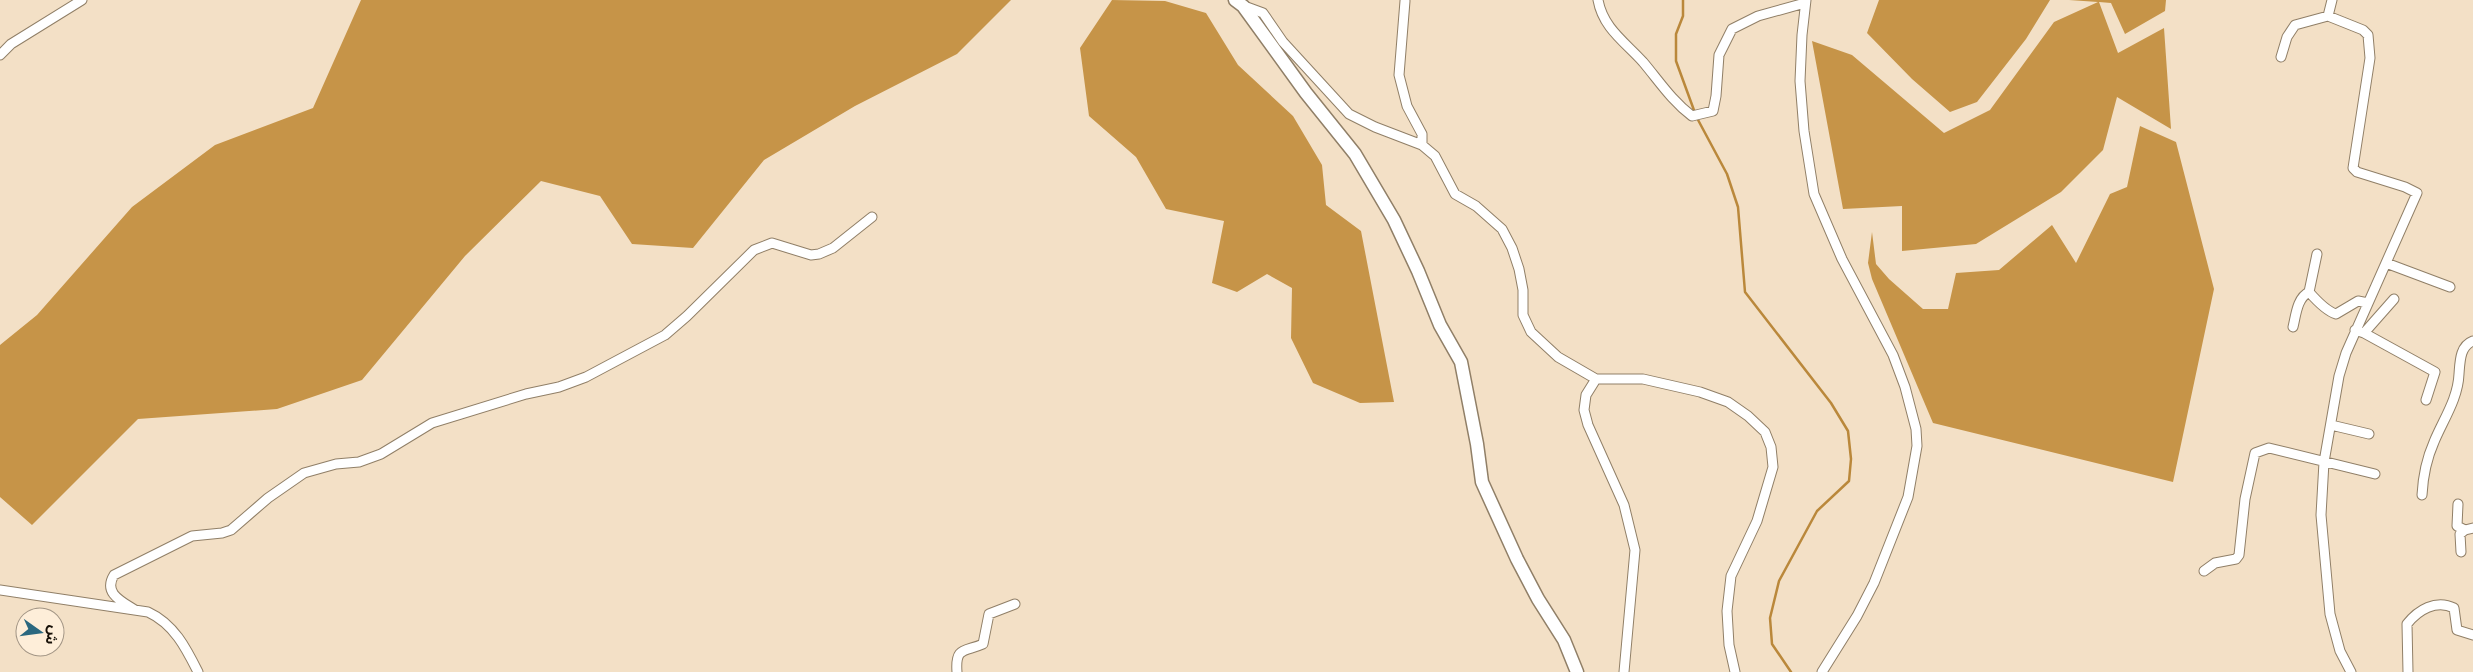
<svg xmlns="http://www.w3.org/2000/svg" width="2473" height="672" font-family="'Archivo Narrow','Noto Sans Arabic',sans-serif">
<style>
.forest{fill:#c69448}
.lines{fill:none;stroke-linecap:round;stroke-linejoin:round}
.stream{stroke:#ba883b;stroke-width:2.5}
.minor-casing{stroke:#907f67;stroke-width:11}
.secondary-casing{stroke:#907f67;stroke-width:15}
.minor{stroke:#fff;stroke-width:9}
.secondary{stroke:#fff;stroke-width:12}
</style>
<rect width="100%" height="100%" fill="#f3e0c6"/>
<!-- forest -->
<path class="forest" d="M 361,0 L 1011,0 L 957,54 L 855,106 L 764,160 L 693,248 L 632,244 L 600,196 L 541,181 L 465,256 L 362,380 L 277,409 L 138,419 L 32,525 L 0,497 L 0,345 L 37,315 L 132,207 L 215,145 L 313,108 Z
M 1112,0 L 1165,1 L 1206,13 L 1238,65 L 1293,116 L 1322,165 L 1326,205 L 1361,231 L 1394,402 L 1360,403 L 1313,383 L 1291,338 L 1292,288 L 1267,274 L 1237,292 L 1212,283 L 1224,221 L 1166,209 L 1136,157 L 1089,116 L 1080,48 Z
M 1879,0 L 2050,0 L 2026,39 L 1977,102 L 1950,112 L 1912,79 L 1867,33 Z
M 2069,0 L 2166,0 L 2165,11 L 2125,34 L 2111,3 L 2099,2 L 2118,53 L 2164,28 L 2171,129 L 2117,97 L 2103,150 L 2061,192 L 1976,244 L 1902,251 L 1902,206 L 1843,209 L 1812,41 L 1852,55 L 1944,133 L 1990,110 L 2054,22 L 2098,2 Z
M 2140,126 L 2176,142 L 2214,289 L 2173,482 L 1933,423 L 1872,279 L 1868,263 L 1872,232 L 1876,264 L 1889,279 L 1923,309 L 1948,309 L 1956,273 L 1999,270 L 2052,225 L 2076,263 L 2110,194 L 2127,187 Z"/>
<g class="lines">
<!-- stream -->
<path class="stream" d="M 1683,0 L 1683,16 L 1676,34 L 1676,61 L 1695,113
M 1697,118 L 1727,174 L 1738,207 L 1745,292 L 1831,403 L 1848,431 L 1851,459 L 1849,481 L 1817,511 L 1779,581 L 1770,618 L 1772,644 L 1791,672"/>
<defs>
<path id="minor" d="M 1598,0 C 1603,28 1625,42 1643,62 C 1659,81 1672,101 1692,116 L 1713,111 L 1716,96 L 1719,55 L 1732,29 L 1758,16 L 1805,3
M 1806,0 L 1802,35 L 1800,81 L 1804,131 L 1814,194 L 1842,259 L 1893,355 L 1905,387 L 1916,429 L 1917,446 L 1908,497 L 1874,583 L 1857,616 L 1822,672
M 1405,1 L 1399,75 L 1407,106 L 1422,134 L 1422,145
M 1244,6 L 1263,13 L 1283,42 L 1349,114 L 1375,127 L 1422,145 L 1435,156 L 1455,194 L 1476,206 L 1502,229 L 1512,248 L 1519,269 L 1523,290 L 1523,315 L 1531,332 L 1558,357 L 1596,379 L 1643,379 L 1700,392 L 1728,402 L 1748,416 L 1765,432 L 1771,447 L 1773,467 L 1757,521 L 1731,576 L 1727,611 L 1729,645 L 1735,672
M 2328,16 L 2332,0
M 0,55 L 11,44 L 82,0
M 2281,57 L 2287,37 L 2295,25 L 2328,16 L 2363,30 L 2368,35 L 2370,58 L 2353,168 L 2357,172 L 2405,187 L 2417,193 L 2346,353 L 2339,376 L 2324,462 L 2321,515 L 2330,614 L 2340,651 L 2351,672
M 2317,254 L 2309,292 C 2316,300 2326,311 2336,314 L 2358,301 L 2368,303
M 2386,263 L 2450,287
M 2293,327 C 2296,315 2297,298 2309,292
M 2355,330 L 2364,333 L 2435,372 L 2426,400
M 2364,333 L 2394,299
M 1596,379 L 1586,395 L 1584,410 L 1588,425 L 1624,505 L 1635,550 L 1624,672
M 2331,425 L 2369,434
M 2422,495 C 2423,476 2426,460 2434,442 C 2443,420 2458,399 2459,374 C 2460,361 2460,346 2473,341
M 2458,504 L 2457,526 L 2465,530 L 2473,528
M 2461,552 L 2460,534 L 2465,530
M 2204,571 L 2215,563 L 2236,559 L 2239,555 L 2245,499 L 2255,453 L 2269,448 L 2375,474
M 0,590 L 148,612 C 174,624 186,648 198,672
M 135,610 C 121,601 103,593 114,575 L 192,536 L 222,533 L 231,530 L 268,498 L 304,473 L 336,464 L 359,462 L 381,454 L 432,423 L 526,394 L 559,387 L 586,377 L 665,335 L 687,316 L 754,250 L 772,243 L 811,255 L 819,254 L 833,248 L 872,217
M 957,672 C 955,646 965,652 983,644 L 989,614 L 1015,604
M 2408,672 L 2407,624 C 2418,610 2436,599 2454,608 L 2457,630 L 2473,635"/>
<path id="secondary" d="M 1235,0 L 1243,6 L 1306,93 L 1355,154 L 1394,220 L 1418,271 L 1440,325 L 1461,362 L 1477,444 L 1482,482 L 1517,559 L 1538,599 L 1564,640 L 1577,672"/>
</defs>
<!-- minor casing -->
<use href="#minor" class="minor-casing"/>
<!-- secondary casing -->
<use href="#secondary" class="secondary-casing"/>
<!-- minor -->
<use href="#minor" class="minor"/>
<!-- secondary -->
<use href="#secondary" class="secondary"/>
</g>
<!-- north arrow -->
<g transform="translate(40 632) rotate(104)"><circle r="24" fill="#feeed9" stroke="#a29585"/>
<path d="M0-4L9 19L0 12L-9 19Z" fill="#2b687f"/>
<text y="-8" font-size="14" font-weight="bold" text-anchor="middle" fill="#171007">ش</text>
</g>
</svg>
